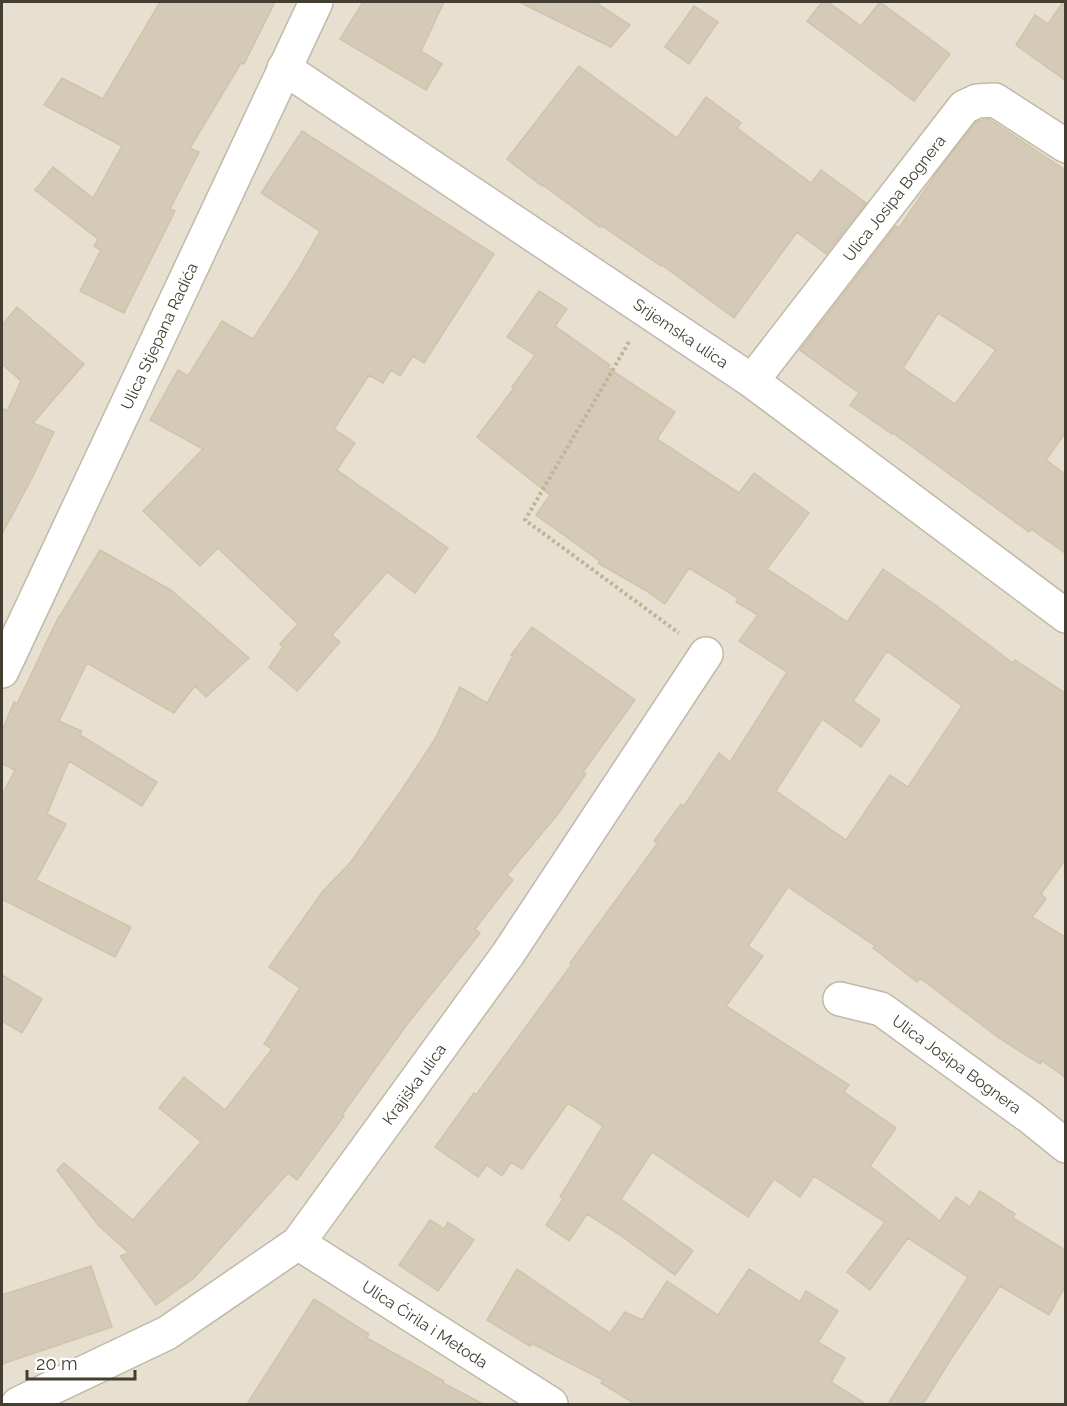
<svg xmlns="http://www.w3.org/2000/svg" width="1067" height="1406" font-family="Raleway,sans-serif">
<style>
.residential{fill:#e7e0d0}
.building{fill:#d4cab7;stroke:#d0c3a9;stroke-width:1.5;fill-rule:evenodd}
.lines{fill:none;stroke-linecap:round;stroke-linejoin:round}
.street-casing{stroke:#c1b9a7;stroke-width:36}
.path{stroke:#c1b394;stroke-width:4;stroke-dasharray:3 3;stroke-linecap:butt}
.street{stroke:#fff;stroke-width:33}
.labels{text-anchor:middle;stroke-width:5;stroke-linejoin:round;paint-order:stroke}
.street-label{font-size:16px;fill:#443e32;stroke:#fff}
</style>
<rect width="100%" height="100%" fill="#f3eee2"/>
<!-- residential -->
<path class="residential" d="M 2,2 L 1065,2 L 1065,1404 L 2,1404 Z"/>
<!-- building -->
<path class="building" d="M 160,2 L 275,2 L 244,64 L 241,63 L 190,148 L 199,152 L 170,209 L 175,211 L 124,313 L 80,291 L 101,250 L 94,246 L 98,239 L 35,190 L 53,167 L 93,198 L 122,146 L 44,105 L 62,78 L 103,99 Z
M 363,2 L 444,2 L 421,51 L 442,64 L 426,90 L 340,39 Z
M 519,2 L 595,2 L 630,25 L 611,47 Z
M 822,2 L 828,2 L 861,26 L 880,2 L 950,54 L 914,101 L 807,21 Z
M 1063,2 L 1065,2 L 1065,80 L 1016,45 L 1035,15 L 1048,24 Z
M 694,6 L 718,22 L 689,64 L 665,47 Z
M 579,66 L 677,138 L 706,97 L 741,123 L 737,128 L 811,183 L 821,170 L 866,203 L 826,254 L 797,232 L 734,318 L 662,265 L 661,266 L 602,226 L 600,227 L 543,185 L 542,186 L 507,159 Z
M 989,119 L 1065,170 L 1065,433 L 1046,460 L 1065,474 L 1065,553 L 1031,529 L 1029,532 L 893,433 L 892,434 L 850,405 L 859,393 L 800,350 L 896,226 L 899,228 L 940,168 L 976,122 L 982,120 ZM 938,313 L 996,350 L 955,404 L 903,368 Z
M 302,131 L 494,254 L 424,363 L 413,356 L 400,376 L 391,370 L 383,383 L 369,375 L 334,429 L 355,443 L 337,470 L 448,548 L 415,593 L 387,572 L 332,635 L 340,642 L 297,691 L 269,667 L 283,647 L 280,644 L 298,624 L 218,548 L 200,566 L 143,511 L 203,449 L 150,420 L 178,370 L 188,376 L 222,321 L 253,339 L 298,270 L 320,231 L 261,193 Z
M 539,291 L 567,309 L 555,326 L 610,365 L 608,368 L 675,412 L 657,439 L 739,493 L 754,473 L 809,513 L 767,569 L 847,622 L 883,569 L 934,604 L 1013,663 L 1015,660 L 1065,693 L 1065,860 L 1041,894 L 1046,899 L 1032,917 L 1065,937 L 1065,1077 L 1042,1061 L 1040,1064 L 999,1038 L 920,978 L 917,982 L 873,948 L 875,946 L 788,887 L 748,946 L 763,956 L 726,1006 L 849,1085 L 844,1092 L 896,1128 L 870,1166 L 940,1221 L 956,1197 L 970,1207 L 980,1191 L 1015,1214 L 1013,1218 L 1065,1250 L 1065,1287 L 1049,1315 L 1000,1286 L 951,1359 L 923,1404 L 888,1404 L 968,1277 L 908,1238 L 870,1290 L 847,1272 L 885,1222 L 814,1176 L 800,1197 L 774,1179 L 748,1217 L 652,1152 L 621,1199 L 693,1251 L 675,1275 L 617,1233 L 587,1214 L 569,1241 L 546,1225 L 563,1199 L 560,1197 L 603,1126 L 568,1103 L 522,1169 L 511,1162 L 502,1176 L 487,1165 L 478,1177 L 435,1147 L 474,1093 L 476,1095 L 572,964 L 570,963 L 657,844 L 654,841 L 681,804 L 684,806 L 719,753 L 730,762 L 787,672 L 739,641 L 758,615 L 736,602 L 738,598 L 689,568 L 665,604 L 645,590 L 598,563 L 600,561 L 536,515 L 550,495 L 477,437 L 514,388 L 512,387 L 535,355 L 507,337 ZM 887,651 L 962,706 L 908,787 L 890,775 L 846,840 L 776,791 L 822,719 L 861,747 L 880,720 L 853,701 Z
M 17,307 L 84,364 L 33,423 L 54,432 L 33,476 L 2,534 L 2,408 L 7,411 L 21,381 L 2,364 L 2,325 Z
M 100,550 L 171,590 L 249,658 L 206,697 L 195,686 L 174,713 L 87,663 L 59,721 L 82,731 L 80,735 L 157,782 L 142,806 L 69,761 L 47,814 L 66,824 L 36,880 L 131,927 L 115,957 L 2,899 L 2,795 L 15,770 L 2,764 L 2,731 L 14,702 L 17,704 L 59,616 L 60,616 Z
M 532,627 L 635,700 L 583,772 L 586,774 L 557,815 L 507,875 L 513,880 L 475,929 L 480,933 L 408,1023 L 342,1115 L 344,1116 L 297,1180 L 288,1173 L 194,1278 L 156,1305 L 120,1256 L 129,1253 L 98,1225 L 57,1170 L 64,1163 L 133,1220 L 201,1142 L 159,1108 L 184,1077 L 225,1110 L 272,1049 L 264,1044 L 300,988 L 269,967 L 323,891 L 350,863 L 401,791 L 435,739 L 460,687 L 487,703 L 513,656 L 511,655 Z
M 2,975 L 42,999 L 22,1033 L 2,1021 Z
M 430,1220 L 444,1229 L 448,1222 L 474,1240 L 438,1291 L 399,1265 Z
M 91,1266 L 112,1327 L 2,1364 L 2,1295 Z
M 517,1269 L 610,1333 L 625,1312 L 642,1320 L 667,1281 L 718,1315 L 749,1269 L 800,1302 L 806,1291 L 838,1311 L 818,1342 L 845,1358 L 831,1382 L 866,1404 L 635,1404 L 601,1383 L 603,1380 L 531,1343 L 530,1346 L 487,1320 Z
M 314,1299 L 369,1334 L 367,1338 L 444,1381 L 443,1383 L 483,1404 L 247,1404 Z"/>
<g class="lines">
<defs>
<path id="street" d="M 284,68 L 752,381 L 1066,616
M 752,381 L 964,107 L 977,101 L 995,100 L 1066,146
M 2,671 L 316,2
M 840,999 L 881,1009 L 1030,1117 L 1066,1146
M 298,1243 L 551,1404
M 18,1404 L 167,1333 L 298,1243 L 508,954 L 706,654"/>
</defs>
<!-- street casing -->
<use href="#street" class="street-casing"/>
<!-- path -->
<path class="path" d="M 629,342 L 525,520 L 679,633"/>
<!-- street -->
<use href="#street" class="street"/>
</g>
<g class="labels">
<!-- street labels -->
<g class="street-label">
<text transform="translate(894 198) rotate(-52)" y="6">Ulica Josipa Bognera</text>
<text transform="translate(681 333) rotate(34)" y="6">Srijemska ulica</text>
<text transform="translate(159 336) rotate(-65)" y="6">Ulica Stjepana Radića</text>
<text transform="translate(957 1064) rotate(36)" y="6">Ulica Josipa Bognera</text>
<text transform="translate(414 1084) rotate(-54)" y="6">Krajiška ulica</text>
<text transform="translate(425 1324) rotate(33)" y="6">Ulica Ćirila i Metoda</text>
</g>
</g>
<!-- border -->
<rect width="1067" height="1406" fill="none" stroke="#443e32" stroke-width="6"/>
<!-- scale -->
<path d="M27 1370v9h108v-9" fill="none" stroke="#443e32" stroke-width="3"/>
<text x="36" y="1370" font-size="18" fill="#443e32" stroke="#ffffff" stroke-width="4.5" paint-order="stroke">20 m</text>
</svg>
